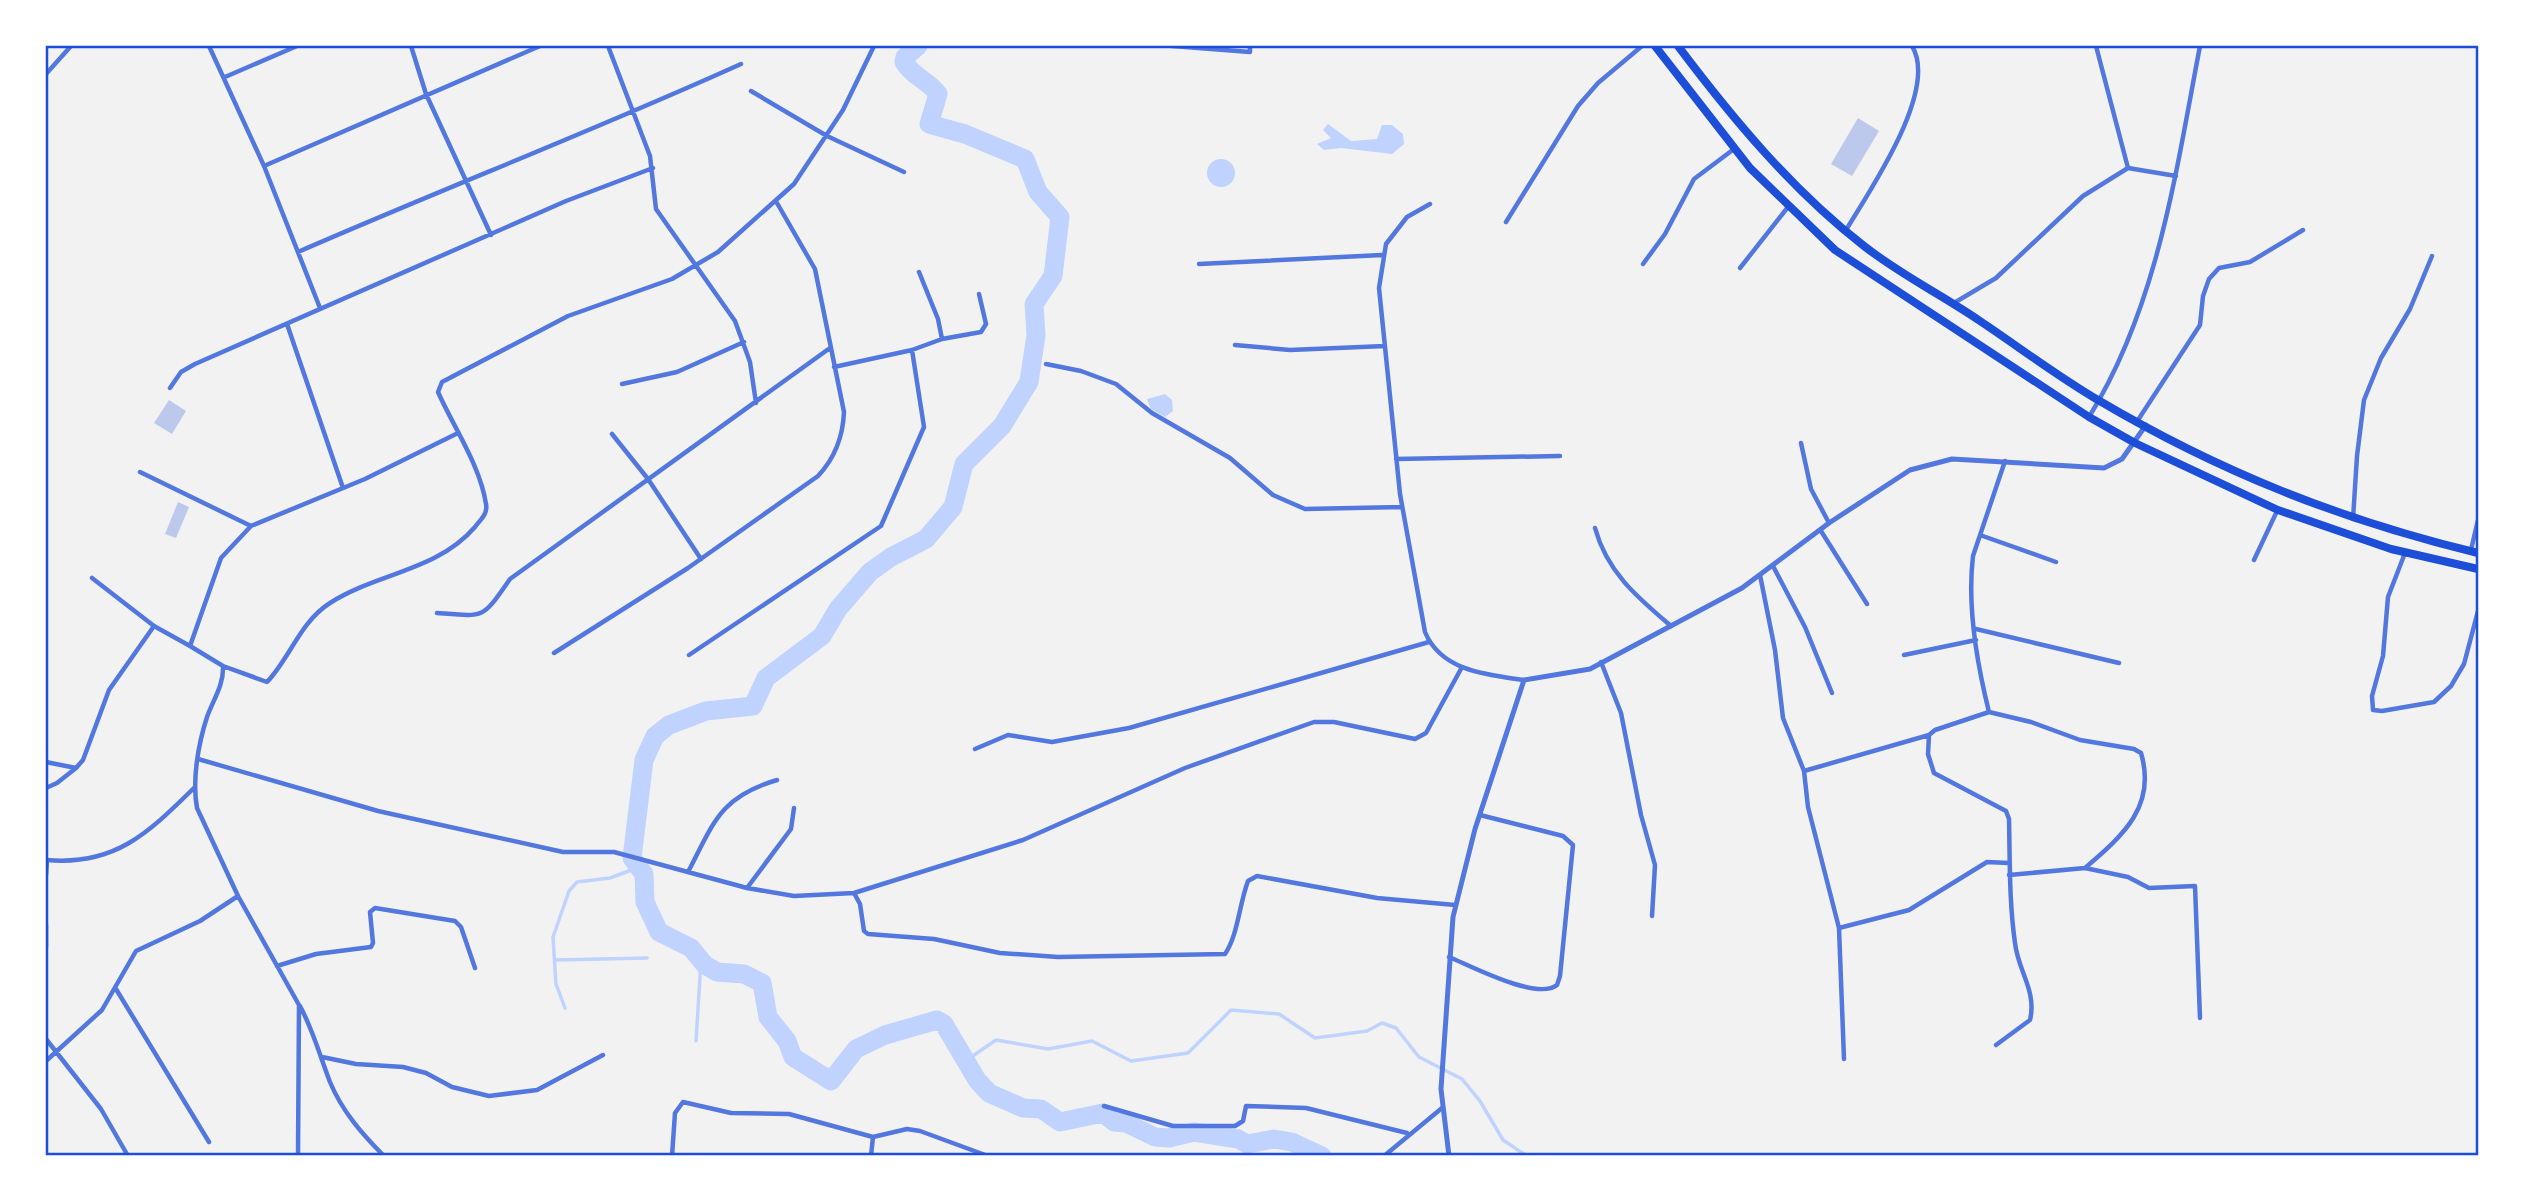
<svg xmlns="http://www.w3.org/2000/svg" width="2524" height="1201" font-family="'Open Sans',sans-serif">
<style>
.water{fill:#bfd3fe}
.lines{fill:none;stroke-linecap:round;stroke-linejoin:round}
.stream{stroke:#bfd3fe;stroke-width:3.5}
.river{stroke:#bfd3fe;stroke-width:19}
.building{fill:#bdc9ec}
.minor{stroke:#5277de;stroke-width:4.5}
.tertiary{stroke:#5277de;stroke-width:5}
.trunk{stroke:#1d4ed8;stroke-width:8}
.neatline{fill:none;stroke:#1d4ed8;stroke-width:2.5}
</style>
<rect width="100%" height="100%" fill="#f2f2f2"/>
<!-- water -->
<path class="water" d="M 1328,124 L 1351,141 L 1377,139 L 1382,125 L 1392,125 L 1403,134 L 1404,144 L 1392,154 L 1341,148 L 1324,150 L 1317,144 L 1331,138 L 1323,130 Z
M1207 173a14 14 0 1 1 28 0a14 14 0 1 1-28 0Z
M 1165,394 L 1172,400 L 1173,411 L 1165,417 L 1151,409 L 1147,399 Z"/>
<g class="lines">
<!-- stream -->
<path class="stream" d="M 555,960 L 647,958
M 565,1008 L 556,984 L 553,937 L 569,891 L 577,882 L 610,878 L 637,868
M 696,1041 L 701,961
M 967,1060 L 996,1040 L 1048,1049 L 1092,1041 L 1131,1061 L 1188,1053 L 1231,1010 L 1279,1014 L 1315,1038 L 1367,1031 L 1382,1023 L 1396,1028 L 1419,1057 L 1462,1079 L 1480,1101 L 1503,1140 L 1527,1156"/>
<!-- river -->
<path class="river" d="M 918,46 L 905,57 L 904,62 C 913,77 929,81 938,94 L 929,124 L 965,134 L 1025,159 L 1038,192 L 1060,217 L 1053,276 L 1034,304 L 1036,335 L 1029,382 L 1002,426 L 964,464 L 953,507 L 926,539 L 891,557 L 870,572 L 838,609 L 822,636 L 766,678 L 753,706 L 706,711 L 669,725 L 655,736 L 644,760 L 632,858 L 644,874 L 645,902 L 659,932 L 691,948 L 705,965 L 717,972 L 744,974 L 762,983 L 768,1017 L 787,1041 L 793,1057 L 831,1081 L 856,1049 L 885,1035 L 937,1020 L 944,1024 L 977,1080 L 989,1093 L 1023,1108 L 1041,1109 L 1060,1122 L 1103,1113 L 1114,1122 L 1126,1123 L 1155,1137 L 1169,1138 L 1194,1132 L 1238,1139 L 1247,1144 L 1274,1139 L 1292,1142 L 1322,1156"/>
</g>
<!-- building -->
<path class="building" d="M 1858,118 L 1879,131 L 1852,176 L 1831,164 Z
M 169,400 L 186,411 L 172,434 L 154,423 Z
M 178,502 L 189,507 L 176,538 L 165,534 Z"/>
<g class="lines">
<!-- minor -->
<path class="minor" d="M 209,46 L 264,166 L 320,308
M 411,46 L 426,94 L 491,235
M 608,46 L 650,156 L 656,209 L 735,321 L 750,362 L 756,403
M 1172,46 L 1250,52 L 1250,46
M 46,74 L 71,46
M 225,77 L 297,46
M 751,91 L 827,136 L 904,172
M 264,166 L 540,46
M 2128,168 L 2176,176
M 1430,204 L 1407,217 L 1386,244 L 1379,288 L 1400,494 L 1425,632 C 1441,671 1487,675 1524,680
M 1506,222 L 1578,106 L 1598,83 L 1642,46
M 1846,230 C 1870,190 1939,90 1912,46
M 298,252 C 445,188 595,130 741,64
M 1199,264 L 1382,255
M 1643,264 L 1665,234 L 1694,179 L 1734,149
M 1740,268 L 1788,207
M 1954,303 L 1996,278 L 2083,196 L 2128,168 L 2096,46
M 287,324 L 343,488
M 942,339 L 981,332 L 986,324 L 979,294
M 1235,345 L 1290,350 L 1385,346
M 1046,364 L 1081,371 L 1116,384 L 1152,413 L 1230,458 L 1273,495 L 1305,509 L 1402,507
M 834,367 L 912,350 L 942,339 L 938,319 L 919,272
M 622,384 L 677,372 L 744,342
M 170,388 L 181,372 L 195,364 L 566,201 L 653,168
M 2089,417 C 2158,306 2176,171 2200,46
M 2138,420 L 2200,325 L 2203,296 L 2209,279 L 2219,268 L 2250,262 L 2303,230
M 612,434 L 648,479 L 701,559
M 1801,443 L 1811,489 L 1829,523
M 1396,459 L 1560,456
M 140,472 L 251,526
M 2353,519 L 2357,456 L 2364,400 L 2381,358 L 2410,309 L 2432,256
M 1595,528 C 1607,572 1637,597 1671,626
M 1821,531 L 1867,604
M 1980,535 L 2056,562
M 2471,550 L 2478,520
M 2405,553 L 2388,597 L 2383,656 L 2372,696 L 2373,710 L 2382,711 L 2434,702 L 2451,686 L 2464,664 L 2478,611
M 2254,560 L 2277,511
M 1773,566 L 1805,627 L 1832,693
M 1760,575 L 1775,650 L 1783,718 L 1804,771 L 1808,807 L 1839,928 L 1844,1059
M 92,578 L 154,626 L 190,646
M 437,613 C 486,617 482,619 510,579 L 830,348
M 1976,629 L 2119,663
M 554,653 L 688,568 L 818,476 C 834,459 843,436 844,412 L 815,269 L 777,203
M 689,655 L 881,526 L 924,427 L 912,350
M 1904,655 L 1976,640
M 1601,662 L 1621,713 L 1641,815 L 1655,865 L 1652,916
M 223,666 L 267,682 C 290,658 300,622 330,603 C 377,573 437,571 475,527 C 480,520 488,514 486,504 C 480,465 454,428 438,392 L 442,382 L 568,316 L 672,279 L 718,252 L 794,184 L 843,110 L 874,46
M 1989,712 L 2031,722 L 2080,740 L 2134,749 L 2141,753 C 2157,807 2122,836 2085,868
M 975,749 L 1008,735 L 1052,742 L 1129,728 L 1429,642
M 198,759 L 378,811 L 563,852 L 614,852 L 747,888 L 794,896 L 854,893 L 860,904 L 864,931 L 868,934 L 934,939 L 1000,953 L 1058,957 L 1225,954 C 1238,935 1239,905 1248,881 L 1257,876 L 1377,898 L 1455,905
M 46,762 L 76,768 L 83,760 L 109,690 L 154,626
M 1804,771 L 1929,735
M 46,788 L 57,783 L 76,768
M 688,872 C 714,822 720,797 777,780
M 46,875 L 47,860 C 116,866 149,832 195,787
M 2009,875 L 2085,868 L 2128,877 L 2149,888 L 2195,886 L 2200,1018
M 747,888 L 791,829 L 794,808
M 854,893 L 1023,840 L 1185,768 L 1314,722 L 1334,722 L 1415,739 L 1426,733 L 1462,667
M 238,896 L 299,1005 L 298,1156
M 46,925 L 46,947
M 1839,928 L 1909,910 L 1987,862 L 2009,863
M 1449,957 C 1471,966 1537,1001 1557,985 L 1560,976 L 1573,845 L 1563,836 L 1480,815
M 277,966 L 316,954 L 371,947 L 373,943 L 370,912 L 375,908 L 455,921 L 461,927 L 475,968
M 116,989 L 209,1142
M 300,1006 C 313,1030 320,1056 330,1082 C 342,1111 362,1134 384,1156
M 46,1039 L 101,1109 L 128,1156
M 1996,1045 L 2030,1020 C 2037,991 2018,971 2015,943 C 2009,901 2010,860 2009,819 L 2006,811 L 1934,773 L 1928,754 L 1929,735 L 1935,730 L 1989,712 C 1977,664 1967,606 1973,556 L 2005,461
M 322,1057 L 356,1064 L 403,1067 L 426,1073 L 452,1087 L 489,1096 L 537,1090 L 603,1055
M 46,1061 L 102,1010 L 136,951 L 200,921 L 238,896 L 197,808 C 192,780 198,745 207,717 C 213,700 224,685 223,666 L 190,646 L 221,558 L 251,526 L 365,479 L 456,434
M 1104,1106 L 1173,1126 L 1235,1126 L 1243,1121 L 1246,1106 L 1306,1108 L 1407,1133
M 873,1137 L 907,1129 L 920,1131 L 988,1156
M 672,1156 L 675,1113 L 683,1102 L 731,1113 L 789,1114 L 873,1137 L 871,1156
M 1384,1156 L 1442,1108"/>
<!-- tertiary -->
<path class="tertiary" d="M 1449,1156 L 1441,1089 L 1453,917 L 1475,829 L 1524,680 L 1590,669 L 1742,588 L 1829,523 L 1910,470 L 1952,459 L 2104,468 L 2122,459 L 2146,425"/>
<!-- trunk -->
<path class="trunk" d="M 1655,46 L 1750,168 L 1835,250 L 2089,417 L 2135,443 L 2278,510 L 2391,549 L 2478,569
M 1678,46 C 1733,119 1792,190 1864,246 C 1901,275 1942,295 1980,321 C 2019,347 2057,376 2098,400 C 2220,472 2341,520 2478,553"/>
</g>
<!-- border -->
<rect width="2524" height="1201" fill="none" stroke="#ffffff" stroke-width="94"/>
<rect x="47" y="47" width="2430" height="1107" class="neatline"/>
</svg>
